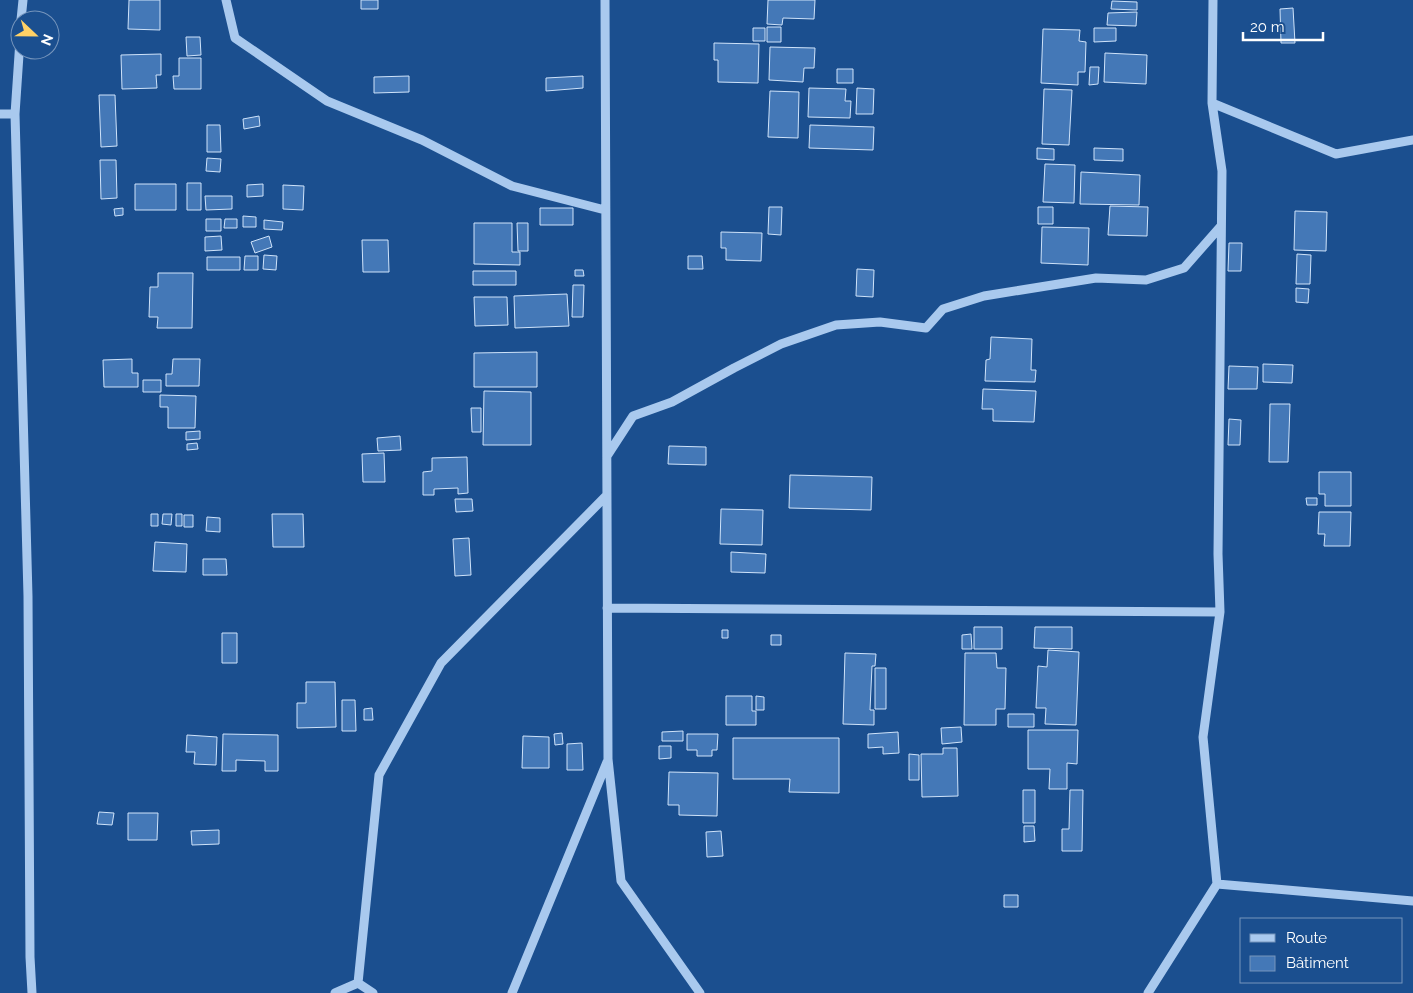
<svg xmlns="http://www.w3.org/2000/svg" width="1413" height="993" font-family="Raleway,sans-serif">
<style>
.building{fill:#4478b7;stroke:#cfe3fa}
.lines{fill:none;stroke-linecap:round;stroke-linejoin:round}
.minor{stroke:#a9c9ee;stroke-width:9}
</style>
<rect width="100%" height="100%" fill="#1b4f8f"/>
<!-- building -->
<path class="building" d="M 129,0 L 160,0 L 160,30 L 128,29 Z
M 361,0 L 378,0 L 378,9 L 361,9 Z
M 768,0 L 815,0 L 814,19 L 783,18 L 782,25 L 767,24 Z
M 1112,1 L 1137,2 L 1137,10 L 1111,9 Z
M 1293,8 L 1295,43 L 1281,43 L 1280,9 Z
M 1137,12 L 1136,26 L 1107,25 L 1108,13 Z
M 767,27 L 781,27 L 781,42 L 767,42 Z
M 753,28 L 765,28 L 765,41 L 753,41 Z
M 1094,28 L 1116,28 L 1116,41 L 1094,42 Z
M 1043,29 L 1080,30 L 1079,41 L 1086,42 L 1085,72 L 1078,72 L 1078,85 L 1041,83 Z
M 186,37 L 200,37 L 201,55 L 187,56 Z
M 714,43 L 759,44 L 758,83 L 718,82 L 718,60 L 714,60 Z
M 770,47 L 815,48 L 814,68 L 804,68 L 803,82 L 769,80 Z
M 1105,53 L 1147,55 L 1146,84 L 1104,82 Z
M 161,54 L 161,75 L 156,75 L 157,88 L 122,89 L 121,55 Z
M 179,58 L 201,58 L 201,89 L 174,89 L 173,76 L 179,76 Z
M 1090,67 L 1099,67 L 1098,84 L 1089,85 Z
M 837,69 L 853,69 L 853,83 L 837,83 Z
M 409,76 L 409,92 L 374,93 L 374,77 Z
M 583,76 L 583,88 L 546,91 L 546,78 Z
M 809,88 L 846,89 L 845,101 L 851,101 L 850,118 L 808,117 Z
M 857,88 L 874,89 L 873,114 L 856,114 Z
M 1044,89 L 1072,90 L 1069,145 L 1042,144 Z
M 770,91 L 799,92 L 798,138 L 768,137 Z
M 99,95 L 115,95 L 117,146 L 101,147 Z
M 259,116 L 260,126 L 244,129 L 243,119 Z
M 207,125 L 220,125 L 221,152 L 207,152 Z
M 810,125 L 874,127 L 873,150 L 809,148 Z
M 1037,148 L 1054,149 L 1054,160 L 1037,159 Z
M 1094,148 L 1123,149 L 1123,161 L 1094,160 Z
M 207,158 L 221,159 L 220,172 L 206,171 Z
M 100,160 L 116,160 L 117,198 L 101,199 Z
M 1045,164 L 1075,165 L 1074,203 L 1043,202 Z
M 1081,172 L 1140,175 L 1139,205 L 1080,204 Z
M 187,183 L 201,183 L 201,210 L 187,210 Z
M 135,184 L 176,184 L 176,210 L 135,210 Z
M 263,184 L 263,196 L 247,197 L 247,185 Z
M 283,185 L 304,186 L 303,210 L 283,209 Z
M 205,196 L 232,196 L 232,209 L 206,210 Z
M 1110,206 L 1148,207 L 1147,236 L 1108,235 Z
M 769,207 L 782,207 L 781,235 L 768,234 Z
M 1038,207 L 1053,207 L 1053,224 L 1038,224 Z
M 123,208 L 123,215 L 115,216 L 114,209 Z
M 540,208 L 573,208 L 573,225 L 540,225 Z
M 1295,211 L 1327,212 L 1326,251 L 1294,250 Z
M 243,216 L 256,217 L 256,227 L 243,227 Z
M 206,219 L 221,219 L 221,231 L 206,231 Z
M 225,219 L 237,219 L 237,228 L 224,228 Z
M 264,220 L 283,222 L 282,230 L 264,229 Z
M 474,223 L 512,223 L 512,252 L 520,252 L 520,265 L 474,264 Z
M 517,223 L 528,223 L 528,251 L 518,251 Z
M 1042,227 L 1089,228 L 1088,265 L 1041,263 Z
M 721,232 L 762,233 L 761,261 L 726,260 L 726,248 L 721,248 Z
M 221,236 L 222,250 L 205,251 L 205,237 Z
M 269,236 L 272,247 L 255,253 L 251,242 Z
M 362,240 L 388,240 L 389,272 L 363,272 Z
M 1229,243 L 1242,243 L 1241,271 L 1228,271 Z
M 1297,254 L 1311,255 L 1310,284 L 1296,284 Z
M 264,255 L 277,256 L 276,270 L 263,269 Z
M 245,256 L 258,256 L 258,270 L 244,270 Z
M 688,256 L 702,256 L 703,269 L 688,269 Z
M 207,257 L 240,257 L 240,270 L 207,270 Z
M 857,269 L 874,270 L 873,297 L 856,296 Z
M 575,270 L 583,270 L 584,276 L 575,276 Z
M 473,271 L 516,271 L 516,285 L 473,285 Z
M 158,273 L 193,273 L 192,328 L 157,328 L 158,317 L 149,317 L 150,287 L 158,287 Z
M 573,285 L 584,285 L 583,317 L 572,317 Z
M 1296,288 L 1309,289 L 1308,303 L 1296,302 Z
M 567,294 L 569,326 L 515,328 L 514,296 Z
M 474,297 L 507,297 L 508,325 L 475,326 Z
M 991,337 L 1032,339 L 1031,370 L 1036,370 L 1035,382 L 985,381 L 986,360 L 990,359 Z
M 537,352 L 537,387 L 474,387 L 474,353 Z
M 132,359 L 132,373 L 138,373 L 138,387 L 104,387 L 103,360 Z
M 173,359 L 200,359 L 199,386 L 166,386 L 166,374 L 172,374 Z
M 1263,364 L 1293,365 L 1292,383 L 1263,382 Z
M 1229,366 L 1258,367 L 1257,389 L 1228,389 Z
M 143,380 L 161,380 L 161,392 L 143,392 Z
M 983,389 L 1036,391 L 1034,422 L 993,421 L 993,409 L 982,409 Z
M 484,391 L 531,392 L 531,445 L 483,445 Z
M 160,395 L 196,396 L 195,428 L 168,428 L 168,407 L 160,407 Z
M 1270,404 L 1290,404 L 1288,462 L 1269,462 Z
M 471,408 L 481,408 L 481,432 L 472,432 Z
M 1229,419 L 1241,420 L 1240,445 L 1228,445 Z
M 200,431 L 200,439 L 186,440 L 186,432 Z
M 400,436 L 401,450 L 378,451 L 377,438 Z
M 197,443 L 198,449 L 187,450 L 187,444 Z
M 669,446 L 706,447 L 706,465 L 668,464 Z
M 384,453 L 385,482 L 363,482 L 362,454 Z
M 467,457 L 468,493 L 458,494 L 458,488 L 434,489 L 434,495 L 423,495 L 423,472 L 432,471 L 432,458 Z
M 1319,472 L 1351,472 L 1351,506 L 1325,506 L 1325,494 L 1319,494 Z
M 790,475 L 872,477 L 871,510 L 789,508 Z
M 1306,498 L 1317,498 L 1317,505 L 1307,505 Z
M 455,499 L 472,499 L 473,511 L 456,512 Z
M 721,509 L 763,510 L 762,545 L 720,544 Z
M 1319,512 L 1351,512 L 1350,546 L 1324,546 L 1325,534 L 1318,534 Z
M 151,514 L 158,514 L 158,526 L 151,526 Z
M 163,514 L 172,514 L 171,525 L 162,524 Z
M 176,514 L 182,514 L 182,526 L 176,526 Z
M 272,514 L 303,514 L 304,547 L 273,547 Z
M 184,515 L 193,515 L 193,527 L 184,527 Z
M 207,517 L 220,518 L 220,532 L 206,531 Z
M 469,538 L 471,575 L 455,576 L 453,539 Z
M 155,542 L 187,544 L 186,572 L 153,571 Z
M 731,552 L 766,554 L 765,573 L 731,572 Z
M 203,559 L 226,559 L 227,575 L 203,575 Z
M 974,627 L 1002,627 L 1002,649 L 974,649 Z
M 1035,627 L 1072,627 L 1072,649 L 1034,648 Z
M 722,630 L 728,630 L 728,638 L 722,638 Z
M 222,633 L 237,633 L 237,663 L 222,663 Z
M 971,634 L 972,649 L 962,649 L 962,635 Z
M 771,635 L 781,635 L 781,645 L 771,645 Z
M 1048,650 L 1079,652 L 1076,725 L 1045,724 L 1046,708 L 1036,708 L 1038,666 L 1047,667 Z
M 845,653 L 876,654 L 875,666 L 872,666 L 870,710 L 874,710 L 874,725 L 843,724 Z
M 965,653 L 996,653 L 997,668 L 1006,668 L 1005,709 L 996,709 L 996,725 L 964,725 Z
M 875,668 L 886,668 L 886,709 L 875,709 Z
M 306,682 L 335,682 L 336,727 L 297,728 L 297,703 L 306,703 Z
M 726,696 L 752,696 L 752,711 L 756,711 L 756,725 L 726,725 Z
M 756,696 L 764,697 L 764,710 L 756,710 Z
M 342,700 L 355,700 L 356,731 L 342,731 Z
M 372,708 L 373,720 L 364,720 L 364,709 Z
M 1008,714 L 1034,714 L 1034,727 L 1008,727 Z
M 961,727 L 962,742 L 942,744 L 941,728 Z
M 1028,730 L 1078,730 L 1077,764 L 1067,763 L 1067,789 L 1049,789 L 1050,769 L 1028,769 Z
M 683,731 L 683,741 L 662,741 L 662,732 Z
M 898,732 L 899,753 L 883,754 L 883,747 L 868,748 L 868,734 Z
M 562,733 L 563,744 L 555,745 L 554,734 Z
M 223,734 L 278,735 L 278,771 L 265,771 L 265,761 L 236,760 L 236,771 L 222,771 Z
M 687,734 L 718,734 L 717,750 L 712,750 L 712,756 L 697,756 L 697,750 L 687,750 Z
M 187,735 L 217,737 L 216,765 L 194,764 L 195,752 L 186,752 Z
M 523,736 L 549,737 L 549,768 L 522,768 Z
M 733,738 L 839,738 L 839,793 L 789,792 L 790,779 L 733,779 Z
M 582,743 L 583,770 L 567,770 L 567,744 Z
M 659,746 L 671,746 L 671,758 L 659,759 Z
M 943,748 L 957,748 L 958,796 L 922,797 L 921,754 L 943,754 Z
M 909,754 L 919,755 L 919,780 L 909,780 Z
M 669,772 L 718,773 L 717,816 L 679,815 L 679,805 L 668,805 Z
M 1023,790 L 1035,790 L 1035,823 L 1023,823 Z
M 1070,790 L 1083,790 L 1082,851 L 1062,851 L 1062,829 L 1069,829 Z
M 99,812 L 114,813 L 112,825 L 97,824 Z
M 128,813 L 158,813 L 157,840 L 128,840 Z
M 1024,826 L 1034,826 L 1035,841 L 1024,842 Z
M 219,830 L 219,844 L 192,845 L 191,831 Z
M 721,831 L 723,856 L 707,857 L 706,832 Z
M 1004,895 L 1018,895 L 1018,907 L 1004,907 Z"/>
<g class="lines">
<!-- minor -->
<path class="minor" d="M 226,0 L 235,38 L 327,101 L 422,140 L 512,186 L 605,210
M 605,0 L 608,759 L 621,881 L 700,993
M 1213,0 L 1212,103 L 1222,171 L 1218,554 L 1220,612 L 1203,737 L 1217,884 L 1413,901
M 21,20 L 23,0
M 20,40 L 15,114 L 28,596 L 30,957 L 32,993
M 1212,103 L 1336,154 L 1413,140
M 0,114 L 15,114
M 607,456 L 633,416 L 672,402 L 734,368 L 781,344 L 836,325 L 880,322 L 926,328 L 943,309 L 984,296 L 1096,278 L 1146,280 L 1184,268 L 1221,226
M 607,608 L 1220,612
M 335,993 L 358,983
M 373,993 L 358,983 L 379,775 L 441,663 L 606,496
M 512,993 L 607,762
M 1148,993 L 1217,884"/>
</g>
<!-- legend -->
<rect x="1240" y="918" width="162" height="65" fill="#1b4f8f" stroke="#7695bc"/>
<rect x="1250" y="934" width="25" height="8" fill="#a9c9ee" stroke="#7695bc"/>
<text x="1286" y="943" font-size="15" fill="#ffffff">Route</text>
<rect x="1250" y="956" width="25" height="15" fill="#4478b7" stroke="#7695bc"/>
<text x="1286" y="968" font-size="15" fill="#ffffff">Bâtiment</text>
<!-- north arrow -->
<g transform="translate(35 35) rotate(112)"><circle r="24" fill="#1b4f8f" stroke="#7695bc"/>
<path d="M0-4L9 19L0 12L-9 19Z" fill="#ffd166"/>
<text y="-8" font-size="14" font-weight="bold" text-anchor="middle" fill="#ffffff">N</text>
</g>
<!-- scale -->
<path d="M1243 32v8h80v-8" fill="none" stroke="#ffffff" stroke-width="2.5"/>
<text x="1250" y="32" font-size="15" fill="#ffffff" stroke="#1b4f8f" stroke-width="4" paint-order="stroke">20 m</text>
</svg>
